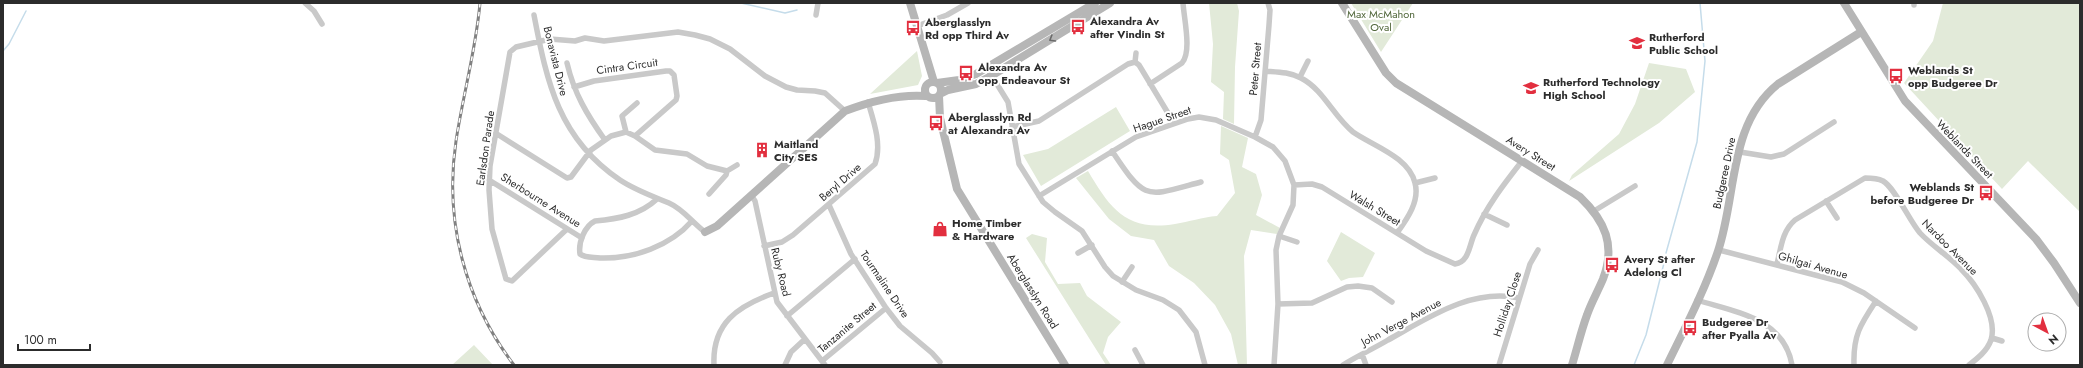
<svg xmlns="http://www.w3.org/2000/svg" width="2083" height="368" font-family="Jost,sans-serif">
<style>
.green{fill:#e2ead9}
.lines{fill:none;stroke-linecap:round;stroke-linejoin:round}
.stream{stroke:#c5dcea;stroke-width:1.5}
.street{stroke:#c9c9c9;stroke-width:5.5}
.secondary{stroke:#b6b6b6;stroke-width:8}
.rail-casing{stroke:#818181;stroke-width:3}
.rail{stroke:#fff;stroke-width:1.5;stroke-dasharray:4.5;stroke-linecap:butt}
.oneway{stroke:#6a6a6a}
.labels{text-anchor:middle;stroke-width:4;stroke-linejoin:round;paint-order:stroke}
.park-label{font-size:11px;fill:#50663a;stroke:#fff}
.poi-label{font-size:11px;font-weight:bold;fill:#2c2c2c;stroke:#fff;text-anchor:start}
.street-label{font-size:11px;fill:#2c2c2c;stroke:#fff}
</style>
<rect width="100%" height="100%" fill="#fff"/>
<!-- green -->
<path class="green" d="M 1209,3 L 1237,3 L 1239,11 L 1235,67 L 1234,124 L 1223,119 L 1224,92 L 1211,82 L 1213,44 Z
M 1351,3 L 1413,3 L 1381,52 Z
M 1943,3 L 2080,3 L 2080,212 L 2028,161 L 2002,189 L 1904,83 L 1933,41 Z
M 917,51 L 922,76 L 918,85 L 870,94 Z
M 1649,63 L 1686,69 L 1695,92 L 1659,123 L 1569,181 L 1572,175 L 1619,134 L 1635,104 Z
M 1116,107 L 1130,131 L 1041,186 L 1023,155 L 1048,149 Z
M 1221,126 L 1248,138 L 1242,167 L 1256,174 L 1262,195 L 1256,215 L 1280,228 L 1277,234 L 1251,230 L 1244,256 L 1247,365 L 1238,365 L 1231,334 L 1215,305 L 1194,283 L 1169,266 L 1154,240 L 1131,236 L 1109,219 L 1076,178 L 1088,171 C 1110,208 1126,232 1175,224 C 1189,222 1202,217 1217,216 L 1235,193 L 1229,160 L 1220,154 Z
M 1341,232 L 1375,253 L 1363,277 L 1349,278 L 1341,281 L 1327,261 Z
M 1032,234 L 1047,238 L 1045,262 L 1058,284 L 1080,283 L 1087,296 L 1121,322 L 1108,337 L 1103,353 L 1111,365 L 1106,365 L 1026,238 Z
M 474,345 L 493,365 L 452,365 Z"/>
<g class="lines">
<!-- stream -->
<path class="stream" d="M 741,3 L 785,13 L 797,10
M 3,51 L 9,44 L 26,11
M 1666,253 L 1697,142 L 1705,61 L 1700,3
M 1634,365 L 1646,335 L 1664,263"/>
<!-- street -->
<path class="street" d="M 305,3 L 314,11 L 322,24
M 1914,3 L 1914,5
M 534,15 C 547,83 559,139 620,180 C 635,190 652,196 669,203 C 683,209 693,223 705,232
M 816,15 L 818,3
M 917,26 L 947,15 L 968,3
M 1136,53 L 1135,62 L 1139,65 L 1174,123
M 567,63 C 574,93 587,115 605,140
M 987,68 L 1008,102 L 1019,164 L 1043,202 L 1055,212 L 1082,231 L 1105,267 L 1113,276 L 1136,290 L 1163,300 L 1179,310 L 1196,332 L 1205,365
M 1265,71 C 1277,72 1290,72 1301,78 C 1324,90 1333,116 1353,132 C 1373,146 1409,157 1415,183 C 1420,201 1407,219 1397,233
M 1300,77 L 1308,61
M 1150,84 L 1182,63 C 1192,52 1184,19 1183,3
M 574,87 L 594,81 L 666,71 L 670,71 L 674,75 L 677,96 L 676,100 L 635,136
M 1012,127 L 1039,121 L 1128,64 L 1135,62
M 626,132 L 622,116 L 637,103
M 497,134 L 567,178 L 571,177 L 591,150 L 611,136 L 626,132 L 635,136 L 655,150 L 687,154 L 707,166 L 727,171
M 1255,137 L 1261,120 L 1269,25 L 1270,10 L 1268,3
M 1112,151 C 1146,202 1145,197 1201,182
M 1740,152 L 1771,157 L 1784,154 L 1834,122
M 489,180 L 582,238
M 1415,183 L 1435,178
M 1294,185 L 1312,184 L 1322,187 L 1426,251 L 1455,264 C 1469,262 1469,246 1474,235 C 1486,207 1504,184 1522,161
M 709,194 L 726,175 L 727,171 L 737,165
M 751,195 L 755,201 L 777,302 L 825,365
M 1039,196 L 1136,137 L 1188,119 L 1199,117 L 1216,120 L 1255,137 L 1273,147 L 1285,161 L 1294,185 L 1293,205 L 1279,236 L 1276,250 L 1278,304 L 1274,365
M 657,199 C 640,215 618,219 595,221 C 585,226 578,242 580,254 C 585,258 593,257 600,258 C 634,259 670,246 692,221
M 1826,201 L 1837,218
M 829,205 L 851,254 L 886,308 L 900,326 L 932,353 L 940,362
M 1594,211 L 1635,186
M 1484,214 L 1507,225
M 567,229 L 512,281 L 506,279 L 492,229 L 489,190 L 490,166 L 510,52 L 516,47 L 550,39 L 575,41 L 585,38 L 604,41 L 678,32 L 695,35 L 710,39 L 730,49 L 765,76 L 786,87 L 797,90 L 815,91 L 825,93 L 845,111
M 1279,236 L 1297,242
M 764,246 L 782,242 L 793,235 L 875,164 C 882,145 874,122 868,102
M 1719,250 L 1842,282 L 1864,293 L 1915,328
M 1078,253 L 1092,245
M 1777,264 C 1781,248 1782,231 1795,220 L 1865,178 C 1871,178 1877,178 1883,181 C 1895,188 1909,220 1920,233 C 1932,246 1949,256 1961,269 C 1976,284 1998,318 1991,340 C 1987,351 1978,358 1969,365
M 1122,282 L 1132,267
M 1697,300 C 1735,312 1784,318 1792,365
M 1278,304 L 1312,303 L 1347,287 L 1358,286 L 1372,288 L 1392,302
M 787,316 L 855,259
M 1992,338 L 2002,341
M 1135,350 L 1143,365
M 1362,354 L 1366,365
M 822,361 L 886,308
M 714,365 C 712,323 738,306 774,293
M 785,365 L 791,352 L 805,339
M 1343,365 C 1357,356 1373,349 1388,340 C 1428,318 1471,288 1519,298
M 1499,365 L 1530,264 L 1538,250
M 1854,365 C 1853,336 1860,325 1876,301"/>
<!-- secondary -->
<path class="secondary" d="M 910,3 L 934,82
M 1342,3 L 1386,73 L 1396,83 L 1580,197 C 1605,221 1616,245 1603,279 C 1598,291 1591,303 1587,315 C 1581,331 1577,349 1572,365
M 1844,3 L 1905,101 L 2036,239 L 2054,263 L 2080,303
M925 90a8 8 0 1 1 16 0a8 8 0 1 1-16 0Z
M 937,83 L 959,80 L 976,74 L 1095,3
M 940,94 L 948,90 L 976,84 L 991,76 L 1110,3
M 939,96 L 940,118 L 957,189 L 1065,365
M 705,232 L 717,226 L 845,111 C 871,101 899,94 926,96
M 1667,365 C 1685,328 1705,290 1718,251 C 1737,195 1728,124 1778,84 L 1861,32"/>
<defs>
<path id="rail" d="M 480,3 C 476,49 463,95 456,141 C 444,221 465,301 514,365"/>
</defs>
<!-- rail casing -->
<use href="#rail" class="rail-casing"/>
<!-- rail -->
<use href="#rail" class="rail"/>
</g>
<!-- one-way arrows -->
<defs><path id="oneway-chevron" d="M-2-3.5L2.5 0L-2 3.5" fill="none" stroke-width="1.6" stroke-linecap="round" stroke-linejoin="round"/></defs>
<use class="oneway" href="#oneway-chevron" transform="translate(1052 39) rotate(149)"/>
<!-- icons -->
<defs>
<symbol id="bus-bare" viewBox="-9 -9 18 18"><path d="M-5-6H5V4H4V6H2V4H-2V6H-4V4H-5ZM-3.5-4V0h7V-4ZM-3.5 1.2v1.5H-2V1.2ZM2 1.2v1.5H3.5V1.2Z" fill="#e22f3f" stroke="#fff" stroke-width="2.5" paint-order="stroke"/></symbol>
<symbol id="school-bare" viewBox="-9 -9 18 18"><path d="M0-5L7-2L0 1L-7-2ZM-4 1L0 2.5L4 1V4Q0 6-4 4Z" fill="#e22f3f" stroke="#fff" stroke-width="2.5" paint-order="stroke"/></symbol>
<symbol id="building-bare" viewBox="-9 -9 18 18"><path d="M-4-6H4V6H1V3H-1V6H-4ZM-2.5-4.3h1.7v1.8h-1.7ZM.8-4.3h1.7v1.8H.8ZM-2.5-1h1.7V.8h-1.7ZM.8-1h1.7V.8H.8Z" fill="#e22f3f" stroke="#fff" stroke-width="2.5" paint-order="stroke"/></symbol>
<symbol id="shop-bare" viewBox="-9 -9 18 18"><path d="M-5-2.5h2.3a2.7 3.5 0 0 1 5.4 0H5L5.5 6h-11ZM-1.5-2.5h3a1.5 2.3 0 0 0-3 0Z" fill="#e22f3f" stroke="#fff" stroke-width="2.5" paint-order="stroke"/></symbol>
</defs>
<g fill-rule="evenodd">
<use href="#bus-bare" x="1067" y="16" width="22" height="22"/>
<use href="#bus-bare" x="902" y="17" width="22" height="22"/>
<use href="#school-bare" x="1626" y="32" width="22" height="22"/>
<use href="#bus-bare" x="955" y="62" width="22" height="22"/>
<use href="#bus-bare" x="1885" y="65" width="22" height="22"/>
<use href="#school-bare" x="1520" y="77" width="22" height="22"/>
<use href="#bus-bare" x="925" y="112" width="22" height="22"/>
<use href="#building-bare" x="751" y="139" width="22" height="22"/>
<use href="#bus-bare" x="1975" y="182" width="22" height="22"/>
<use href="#shop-bare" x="929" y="218" width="22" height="22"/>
<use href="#bus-bare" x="1601" y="254" width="22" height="22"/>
<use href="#bus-bare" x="1679" y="317" width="22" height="22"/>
</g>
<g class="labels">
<!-- park labels -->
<g class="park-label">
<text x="1381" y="18">Max McMahon<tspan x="1381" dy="13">Oval</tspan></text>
</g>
<!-- poi labels -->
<g class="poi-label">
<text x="1090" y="25">Alexandra Av<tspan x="1090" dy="13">after Vindin St</tspan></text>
<text x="925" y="26">Aberglasslyn<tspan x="925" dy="13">Rd opp Third Av</tspan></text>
<text x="1649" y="41">Rutherford<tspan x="1649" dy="13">Public School</tspan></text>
<text x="978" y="71">Alexandra Av<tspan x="978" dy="13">opp Endeavour St</tspan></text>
<text x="1908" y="74">Weblands St<tspan x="1908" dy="13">opp Budgeree Dr</tspan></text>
<text x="1543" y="86">Rutherford Technology<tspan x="1543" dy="13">High School</tspan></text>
<text x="948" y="121">Aberglasslyn Rd<tspan x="948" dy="13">at Alexandra Av</tspan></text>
<text x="774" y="148">Maitland<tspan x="774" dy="13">City SES</tspan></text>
<text x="1974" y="191" text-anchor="end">Weblands St<tspan x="1974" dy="13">before Budgeree Dr</tspan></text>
<text x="952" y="227">Home Timber<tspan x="952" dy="13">&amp; Hardware</tspan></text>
<text x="1624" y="263">Avery St after<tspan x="1624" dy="13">Adelong Cl</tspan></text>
<text x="1702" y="326">Budgeree Dr<tspan x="1702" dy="13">after Pyalla Av</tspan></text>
</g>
<!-- street labels -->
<g class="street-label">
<text transform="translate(556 61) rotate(76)" y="4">Bonavista Drive</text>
<text transform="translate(627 66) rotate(-8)" y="4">Cintra Circuit</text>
<text transform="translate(1255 69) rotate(-85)" y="4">Peter Street</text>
<text transform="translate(1162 119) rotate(-19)" y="4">Hague Street</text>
<text transform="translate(485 148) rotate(-82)" y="4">Earlsdon Parade</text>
<text transform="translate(1965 149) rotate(46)" y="4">Weblands Street</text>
<text transform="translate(1531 153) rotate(32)" y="4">Avery Street</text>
<text transform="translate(1724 173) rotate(-78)" y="4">Budgeree Drive</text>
<text transform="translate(840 182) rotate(-41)" y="4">Beryl Drive</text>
<text transform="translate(541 200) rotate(32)" y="4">Sherbourne Avenue</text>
<text transform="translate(1375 208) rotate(31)" y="4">Walsh Street</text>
<text transform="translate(1950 247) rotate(45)" y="4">Nardoo Avenue</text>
<text transform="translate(1813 265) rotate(16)" y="4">Ghilgai Avenue</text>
<text transform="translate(781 272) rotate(76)" y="4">Ruby Road</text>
<text transform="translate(885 284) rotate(56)" y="4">Tourmaline Drive</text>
<text transform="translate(1033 291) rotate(58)" y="4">Aberglasslyn Road</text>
<text transform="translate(1507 304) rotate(-72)" y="4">Holliday Close</text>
<text transform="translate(1401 322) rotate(-28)" y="4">John Verge Avenue</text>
<text transform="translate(847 327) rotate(-40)" y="4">Tanzanite Street</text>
</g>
</g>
<!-- border -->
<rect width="2083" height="368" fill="none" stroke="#2c2c2c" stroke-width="8"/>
<!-- north arrow -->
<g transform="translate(2047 332) rotate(139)"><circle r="19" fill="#ffffff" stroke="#ababab"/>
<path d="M0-3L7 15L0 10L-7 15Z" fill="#e22f3f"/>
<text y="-6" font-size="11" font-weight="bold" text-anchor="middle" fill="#2c2c2c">N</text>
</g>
<!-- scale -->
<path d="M18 344v6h72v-6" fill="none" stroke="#2c2c2c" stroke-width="2"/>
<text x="24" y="344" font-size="12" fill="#2c2c2c" stroke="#ffffff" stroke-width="3" paint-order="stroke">100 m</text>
</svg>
